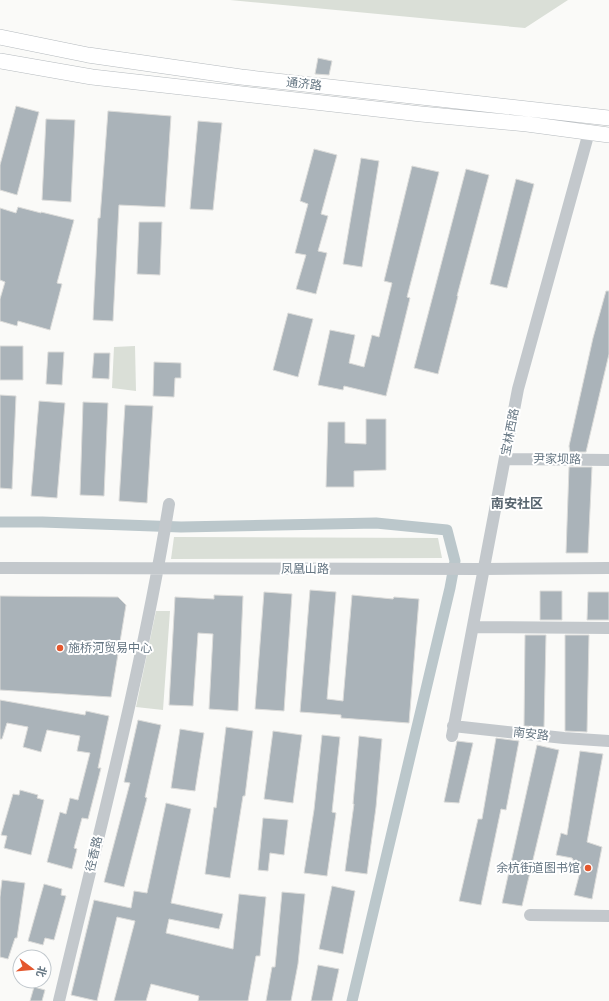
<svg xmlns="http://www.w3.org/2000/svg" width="609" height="1001" font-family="'Roboto Condensed','Noto Sans SC',sans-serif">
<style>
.green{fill:#dadfd7}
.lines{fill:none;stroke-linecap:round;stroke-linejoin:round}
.canal{stroke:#bbc7cb;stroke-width:11}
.building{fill:#aab3b9;stroke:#dcdcda}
.major-casing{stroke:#b5babe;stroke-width:16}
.minor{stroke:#c3c8cc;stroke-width:12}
.major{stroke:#fff;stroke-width:15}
.poi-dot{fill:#e4572e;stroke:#fff;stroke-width:1.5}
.labels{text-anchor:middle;stroke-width:4;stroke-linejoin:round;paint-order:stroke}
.street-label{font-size:12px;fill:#657683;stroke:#fff}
.poi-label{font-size:12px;fill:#657683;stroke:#fff;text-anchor:start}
.neighbourhood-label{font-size:13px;font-weight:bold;fill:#57646e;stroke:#fff}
</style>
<rect width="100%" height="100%" fill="#fafaf8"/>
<!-- green -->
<path class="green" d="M 230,0 L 568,0 L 525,28 Z
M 135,346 L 136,391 L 112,388 L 114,347 Z
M 174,537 L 438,538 L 442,558 L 171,559 Z
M 156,611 L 170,611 L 163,710 L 136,707 Z"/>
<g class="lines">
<!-- canal -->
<path class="canal" d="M 0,522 L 42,522 L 181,527 L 376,523 L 447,530 L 455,561 L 450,588 L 352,1001"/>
</g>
<!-- building -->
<path class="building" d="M 318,58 L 332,61 L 329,75 L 315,74 Z
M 16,106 L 39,112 L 17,195 L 0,190 L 0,165 Z
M 108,111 L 171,116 L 165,207 L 119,205 L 113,321 L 93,320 L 98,218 L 100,218 Z
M 46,119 L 75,120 L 71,202 L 42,200 Z
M 198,121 L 222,123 L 213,210 L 190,209 Z
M 314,149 L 337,155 L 321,214 L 328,216 L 318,251 L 327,253 L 316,294 L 296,289 L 306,255 L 295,253 L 308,204 L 300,201 Z
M 361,158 L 379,161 L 362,267 L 343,264 Z
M 412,166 L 439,172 L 407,297 L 410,298 L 386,396 L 344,386 L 343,390 L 318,385 L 330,330 L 355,335 L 349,363 L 364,367 L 372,335 L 379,337 L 392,283 L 384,281 Z
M 466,169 L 489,175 L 457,296 L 458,296 L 438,374 L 414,368 Z
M 516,179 L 534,184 L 507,288 L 490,284 Z
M 18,207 L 41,213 L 41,212 L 74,220 L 57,283 L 62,284 L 50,330 L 18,321 L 17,326 L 0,321 L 0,299 L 5,282 L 0,280 L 0,208 L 16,213 Z
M 139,222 L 162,222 L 160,275 L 137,274 Z
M 606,291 L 609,291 L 609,354 L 586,452 L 570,452 L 569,446 L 593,338 Z
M 288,313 L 313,319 L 298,377 L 273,370 Z
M 0,346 L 23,346 L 23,380 L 0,380 Z
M 48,352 L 64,352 L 62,385 L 46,384 Z
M 94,353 L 110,353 L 109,379 L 92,378 Z
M 154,362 L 181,363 L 181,378 L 175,378 L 174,397 L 153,396 Z
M 0,395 L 16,396 L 12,489 L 0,488 Z
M 39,401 L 65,403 L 57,498 L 31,496 Z
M 83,402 L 108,403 L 104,496 L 80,495 Z
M 125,405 L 153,406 L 147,503 L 119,501 Z
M 366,419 L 386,419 L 386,470 L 354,471 L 354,487 L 326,487 L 328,422 L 345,422 L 345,443 L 366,444 Z
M 569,467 L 592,467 L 588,553 L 566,553 Z
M 310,590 L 336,592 L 327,699 L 343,701 L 352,595 L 393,599 L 394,597 L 419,599 L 409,723 L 341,718 L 341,715 L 300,712 Z
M 540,591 L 562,591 L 562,620 L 540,620 Z
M 264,592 L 292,594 L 284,711 L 255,709 Z
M 588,592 L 609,592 L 609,620 L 587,620 Z
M 214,595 L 243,596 L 238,711 L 209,709 L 213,634 L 198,633 L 193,706 L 169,705 L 175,597 L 214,599 Z
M 0,596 L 118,597 L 126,605 L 111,697 L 0,690 Z
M 525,635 L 546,635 L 544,727 L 524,726 Z
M 565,635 L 589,635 L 587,732 L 565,731 Z
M 0,700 L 85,715 L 86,711 L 109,716 L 98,768 L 101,768 L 88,819 L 82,818 L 74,848 L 77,849 L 72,869 L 47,862 L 60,812 L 66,814 L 70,798 L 78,800 L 90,753 L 77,751 L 80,736 L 47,730 L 41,752 L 23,747 L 28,727 L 7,723 L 2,739 L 0,739 Z
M 138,720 L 161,725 L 145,797 L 147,798 L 124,887 L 104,882 L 130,783 L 124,782 Z
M 226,727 L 253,731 L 245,796 L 243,796 L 230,878 L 205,874 L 214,807 L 216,808 Z
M 180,729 L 204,733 L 195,791 L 171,788 Z
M 273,731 L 302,735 L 293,803 L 264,799 Z
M 322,735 L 340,737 L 332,812 L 336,813 L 327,876 L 304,873 L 314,810 Z
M 359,736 L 382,739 L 376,807 L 367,874 L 345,871 L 354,804 L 353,804 Z
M 496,738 L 519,741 L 506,810 L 501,809 L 481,905 L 459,901 L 478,819 L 482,819 Z
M 457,741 L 473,743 L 459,803 L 444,802 Z
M 537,745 L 559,750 L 522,906 L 502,903 Z
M 580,751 L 603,754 L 587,842 L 602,847 L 592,899 L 574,895 L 580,872 L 572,858 L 556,855 L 561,833 L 567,835 Z
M 20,790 L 38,795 L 37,798 L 44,800 L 31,855 L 4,848 L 7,836 L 1,835 L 13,794 L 19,795 Z
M 166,803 L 191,809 L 171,903 L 223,914 L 219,929 L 169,919 L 166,933 L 233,949 L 239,894 L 266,897 L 260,956 L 256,956 L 248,1001 L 198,1001 L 199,996 L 151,984 L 146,1001 L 114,1001 L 135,921 L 117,917 L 97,1001 L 71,995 L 94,900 L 131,908 L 134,891 L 147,893 Z
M 263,818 L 288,820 L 284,855 L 270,853 L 268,871 L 258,870 Z
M 2,880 L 25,883 L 17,938 L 15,938 L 8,959 L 0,957 L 0,897 Z
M 44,884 L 62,889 L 61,895 L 66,896 L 54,940 L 45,938 L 43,945 L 28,941 Z
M 332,886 L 355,891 L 343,954 L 319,949 Z
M 282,892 L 305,894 L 298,964 L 291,1001 L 266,1001 L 272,967 L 275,967 Z
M 318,965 L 339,969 L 332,1001 L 311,1001 Z
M 34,987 L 45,990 L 42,1001 L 30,1001 Z"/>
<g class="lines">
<defs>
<path id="major" d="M 0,37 L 88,55 L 241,77 L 609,118
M 0,61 L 92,77 L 421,114 L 527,124 L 609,135"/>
</defs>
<!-- major casing -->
<use href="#major" class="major-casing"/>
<!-- minor -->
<path class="minor" d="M 505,459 L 609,460
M 0,568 L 484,569 L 609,568
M 473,627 L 609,628
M 453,726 L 564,738 L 609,741
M 452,736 L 518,389 L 589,132
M 530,915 L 609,916
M 59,1001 C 98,836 142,671 169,504"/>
<!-- major -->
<use href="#major" class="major"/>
</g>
<!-- markers -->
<g class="poi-dot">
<circle cx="60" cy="648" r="4"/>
<circle cx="588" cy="868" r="4"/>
</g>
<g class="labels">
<!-- street labels -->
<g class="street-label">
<text transform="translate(304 84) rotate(6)" y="4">通济路</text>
<text transform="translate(510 432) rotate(-79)" y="4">宝林西路</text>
<text transform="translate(557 459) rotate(1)" y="4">尹家坝路</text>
<text x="305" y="573">凤凰山路</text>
<text transform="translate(531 734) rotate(6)" y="4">南安路</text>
<text transform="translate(94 854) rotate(-77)" y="4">径香路</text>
</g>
<!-- poi labels -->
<g class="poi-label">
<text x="68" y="652">施桥河贸易中心</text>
<text x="580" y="872" text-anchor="end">余杭街道图书馆</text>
</g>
<!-- neighbourhood labels -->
<g class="neighbourhood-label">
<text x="517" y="508">南安社区</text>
</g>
</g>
<!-- north arrow -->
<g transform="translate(32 969) rotate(106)"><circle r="19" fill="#ffffff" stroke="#c1c8cd"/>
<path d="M0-3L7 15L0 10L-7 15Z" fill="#e4572e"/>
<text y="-6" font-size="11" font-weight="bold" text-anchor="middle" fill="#657683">北</text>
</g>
</svg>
